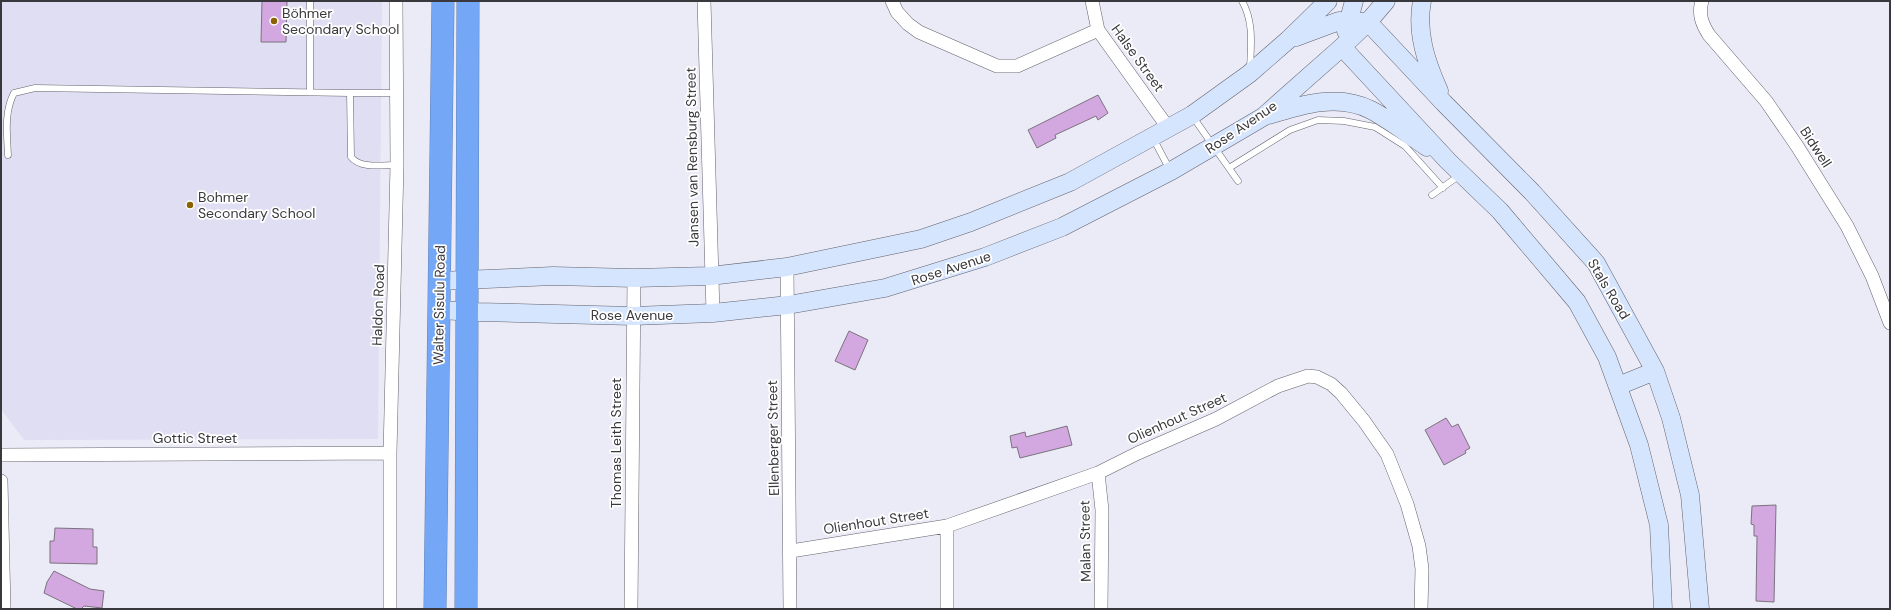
<svg xmlns="http://www.w3.org/2000/svg" width="1891" height="610" font-family="'DM Sans',sans-serif">
<style>
.built{fill:#dfdef2}
.building{fill:#d3a7df;stroke:#7b737d}
.lines{fill:none;stroke-linecap:round;stroke-linejoin:round}
.lane-casing{stroke:#62626c;stroke-width:7}
.street-casing{stroke:#62626c;stroke-width:14}
.secondary-casing{stroke:#62626c;stroke-width:19}
.highway-casing{stroke:#5f81b6;stroke-width:23}
.lane{stroke:#fff;stroke-width:6}
.street{stroke:#fff;stroke-width:13}
.secondary{stroke:#d5e5fd;stroke-width:18}
.highway{stroke:#74a8f7;stroke-width:22}
.poi-dot{fill:#8a6201;stroke:#fff;stroke-width:1.5}
.labels{text-anchor:middle;stroke-width:3.5;stroke-linejoin:round;paint-order:stroke}
.poi-label{font-size:14px;fill:#39383d;stroke:#fff;text-anchor:start}
.street-label{font-size:14px;fill:#39383d;stroke:#fff}
</style>
<rect width="100%" height="100%" fill="#ebeaf7"/>
<!-- built -->
<path class="built" d="M 1,1 L 382,1 L 378,439 L 24,440 L 1,409 Z"/>
<!-- building -->
<path class="building" d="M 262,1 L 287,1 L 286,42 L 261,42 Z
M 1098,95 L 1108,113 L 1098,120 L 1096,116 L 1055,135 L 1056,138 L 1037,148 L 1028,130 Z
M 849,331 L 868,340 L 855,370 L 835,361 Z
M 1446,418 L 1452,427 L 1458,424 L 1470,448 L 1465,451 L 1466,453 L 1444,465 L 1425,430 Z
M 1067,426 L 1072,445 L 1020,458 L 1017,447 L 1012,448 L 1010,436 L 1025,432 L 1026,437 Z
M 1776,505 L 1774,602 L 1756,601 L 1757,536 L 1754,536 L 1754,525 L 1751,524 L 1752,506 Z
M 55,528 L 93,529 L 93,547 L 97,547 L 97,564 L 50,563 L 50,541 L 54,541 Z
M 54,571 L 90,589 L 104,591 L 102,608 L 84,606 L 81,609 L 77,609 L 44,593 L 47,582 Z"/>
<g class="lines">
<defs>
<path id="lane" d="M 310,1 L 310,92
M 1242,1 C 1254,22 1251,45 1250,68
M 350,93 L 396,93
M 1193,117 L 1238,181
M 1153,138 L 1170,170
M 8,155 C 7,134 4,112 14,93 L 35,88 L 350,93 L 351,157 C 360,169 383,165 397,165
M 1229,168 L 1290,130 L 1318,120 L 1344,121 L 1375,127 L 1405,146 L 1443,188
M 1432,195 L 1460,175"/>
<path id="street" d="M 704,1 L 713,313
M 892,1 L 897,12 L 908,24 L 919,32 L 997,66 L 1017,66 L 1098,30
M 1092,1 L 1098,30 L 1169,129
M 1702,1 C 1698,14 1702,24 1709,35 L 1766,101 L 1797,146 L 1847,226 L 1872,276 L 1890,323
M 787,267 L 790,609
M 1,455 L 390,453
M 1098,473 L 1102,510 L 1101,609
M 1,481 L 4,609
M 791,551 L 947,526 L 1098,473 L 1138,453 L 1216,419 L 1278,386 L 1308,376 L 1317,377 L 1331,384 L 1341,393 L 1364,421 L 1387,454 L 1407,504 L 1419,546 L 1422,569 L 1421,609
M 390,609 L 390,453 L 397,165 L 396,1
M 631,609 L 634,278
M 947,609 L 947,526"/>
<path id="secondary" d="M 1422,1 C 1416,32 1426,62 1439,91
M 1368,22 L 1444,103 L 1532,192 L 1596,263 L 1655,371 L 1671,418 L 1690,495 L 1700,609
M 1346,31 L 1354,1
M 1296,37 L 1339,21 L 1368,22
M 1342,47 L 1448,161 L 1500,211 L 1577,302 L 1607,357 L 1639,445 L 1659,525 L 1663,609
M 1269,115 C 1301,105 1338,93 1371,110 C 1390,120 1409,135 1427,147
M 440,281 L 553,276 L 634,278 L 710,276 L 787,267 L 921,239 L 971,222 L 1070,182 L 1192,115 L 1249,74 L 1288,40 L 1328,1
M 439,310 L 477,312 L 633,316 L 713,313 L 788,305 L 885,288 L 985,257 L 1062,227 L 1171,171 L 1263,117 L 1342,47 L 1368,22 L 1386,1
M 1618,386 L 1655,371"/>
<path id="highway" d="M 435,609 L 443,1
M 466,609 L 468,1"/>
</defs>
<!-- lane casing -->
<use href="#lane" class="lane-casing"/>
<!-- street casing -->
<use href="#street" class="street-casing"/>
<!-- secondary casing -->
<use href="#secondary" class="secondary-casing"/>
<!-- highway casing -->
<use href="#highway" class="highway-casing"/>
<!-- lane -->
<use href="#lane" class="lane"/>
<!-- street -->
<use href="#street" class="street"/>
<!-- secondary -->
<use href="#secondary" class="secondary"/>
<!-- highway -->
<use href="#highway" class="highway"/>
</g>
<!-- markers -->
<g class="poi-dot">
<circle cx="274" cy="21" r="4"/>
<circle cx="190" cy="205" r="4"/>
</g>
<g class="labels">
<!-- poi labels -->
<g class="poi-label">
<text x="282" y="18">Böhmer<tspan x="282" dy="16">Secondary School</tspan></text>
<text x="198" y="202">Bohmer<tspan x="198" dy="16">Secondary School</tspan></text>
</g>
<!-- street labels -->
<g class="street-label">
<text transform="translate(1138 58) rotate(54)" y="5">Halse Street</text>
<text transform="translate(1241 127) rotate(-34)" y="5">Rose Avenue</text>
<text transform="translate(1816 147) rotate(57)" y="5">Bidwell</text>
<text transform="translate(692 157) rotate(-91)" y="5">Jansen van Rensburg Street</text>
<text transform="translate(951 268) rotate(-18)" y="5">Rose Avenue</text>
<text transform="translate(1609 289) rotate(59)" y="5">Stals Road</text>
<text transform="translate(378 305) rotate(-88)" y="5">Haldon Road</text>
<text transform="translate(439 305) rotate(-89)" y="5">Walter Sisulu Road</text>
<text x="632" y="320">Rose Avenue</text>
<text transform="translate(1177 418) rotate(-24)" y="5">Olienhout Street</text>
<text x="195" y="443">Gottic Street</text>
<text transform="translate(773 438) rotate(-91)" y="5">Ellenberger Street</text>
<text transform="translate(616 443) rotate(-90)" y="5">Thomas Leith Street</text>
<text transform="translate(876 521) rotate(-9)" y="5">Olienhout Street</text>
<text transform="translate(1085 541) rotate(-91)" y="5">Malan Street</text>
</g>
</g>
<!-- border -->
<rect width="1891" height="610" fill="none" stroke="#39383d" stroke-width="4"/>
</svg>
